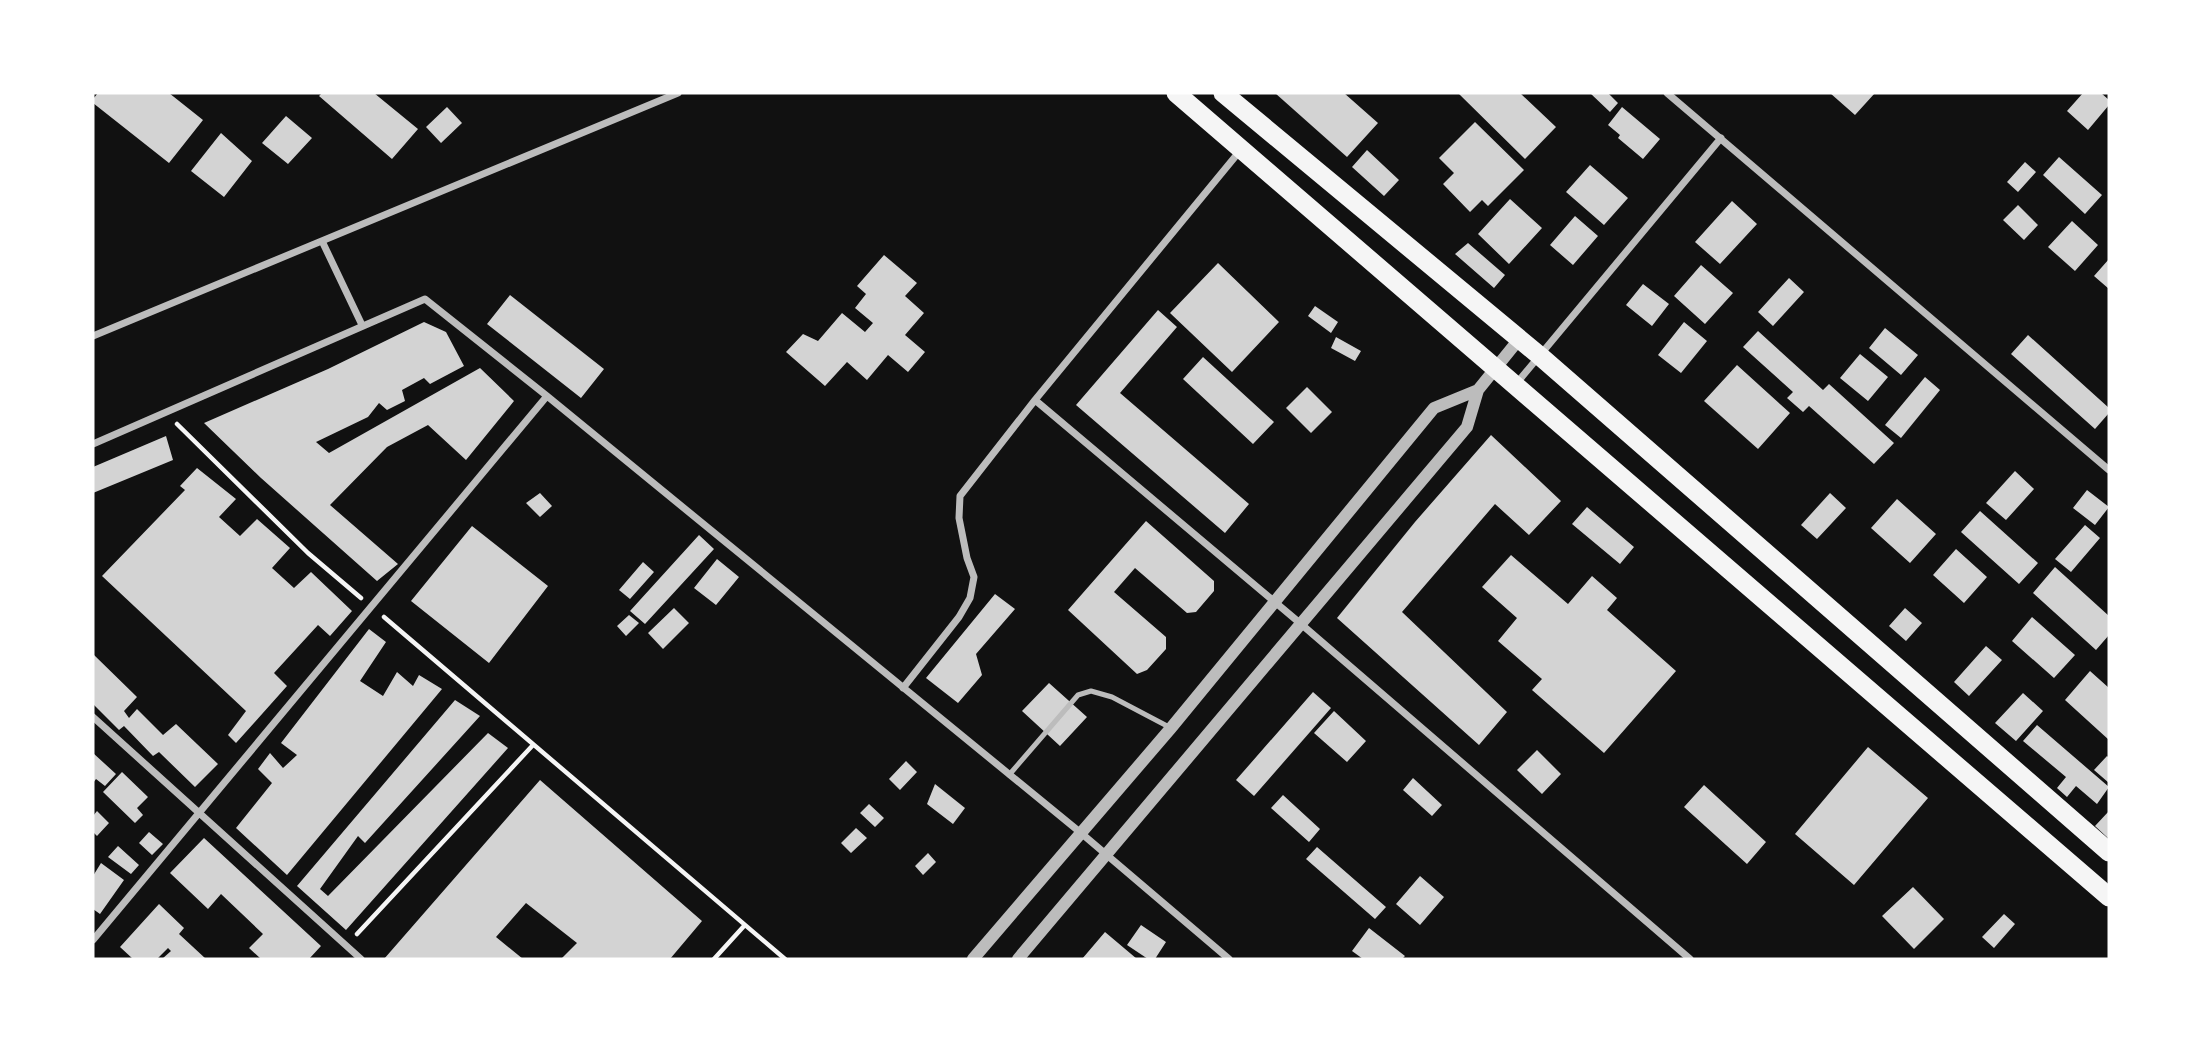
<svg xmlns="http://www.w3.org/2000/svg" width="2202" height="1052" font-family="'Asap Condensed',sans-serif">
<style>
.building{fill:#d3d3d3}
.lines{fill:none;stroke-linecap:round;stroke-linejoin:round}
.path{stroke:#f5f5f5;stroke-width:4.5}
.service{stroke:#bcbcbc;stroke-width:5}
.minor{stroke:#bcbcbc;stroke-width:7}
.tertiary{stroke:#bcbcbc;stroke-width:12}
.trunk{stroke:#f5f5f5;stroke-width:19}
</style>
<rect width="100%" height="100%" fill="#111"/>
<!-- building -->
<path class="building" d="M 98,93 L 169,93 L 203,120 L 169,163 L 93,103 L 93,99 Z
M 322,93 L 374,93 L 418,129 L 392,159 L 319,96 Z
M 1275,93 L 1344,93 L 1378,123 L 1347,157 Z
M 1458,93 L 1520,93 L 1556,127 L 1525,159 Z
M 1590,93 L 1608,93 L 1618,103 L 1610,112 Z
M 1830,93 L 1875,93 L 1855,115 Z
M 2083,93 L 2101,93 L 2109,100 L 2109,105 L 2088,130 L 2067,111 Z
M 447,107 L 462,123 L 441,143 L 426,127 Z
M 1622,107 L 1660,139 L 1643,159 L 1618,138 L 1620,135 L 1608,125 Z
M 286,116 L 312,138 L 288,164 L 262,143 Z
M 1475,122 L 1524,170 L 1488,206 L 1482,200 L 1470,212 L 1443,184 L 1454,173 L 1439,158 Z
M 221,133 L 252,161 L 224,197 L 191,171 Z
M 1367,150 L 1399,180 L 1384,196 L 1352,167 Z
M 2059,157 L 2102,195 L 2085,214 L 2043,175 Z
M 2025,162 L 2036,172 L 2018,192 L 2007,182 Z
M 1590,165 L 1628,198 L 1604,225 L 1566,192 Z
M 1510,199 L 1542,228 L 1509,264 L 1478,234 Z
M 1732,201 L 1757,224 L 1720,264 L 1695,242 Z
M 2018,205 L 2038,225 L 2024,240 L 2003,220 Z
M 1575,216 L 1598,236 L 1573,265 L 1550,245 Z
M 2072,221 L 2098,245 L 2075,271 L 2048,247 Z
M 1468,243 L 1505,275 L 1494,288 L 1455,254 Z
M 884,255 L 917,283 L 905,296 L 924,313 L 905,335 L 925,352 L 908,372 L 888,355 L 867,380 L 847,362 L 825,386 L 786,352 L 803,334 L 818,341 L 842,313 L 865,332 L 873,323 L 855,308 L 866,294 L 857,286 Z
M 2109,259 L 2109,289 L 2094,276 Z
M 1218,263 L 1279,322 L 1232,372 L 1170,313 Z
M 1701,265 L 1733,293 L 1705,324 L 1674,296 Z
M 1789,278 L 1804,292 L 1773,326 L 1758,312 Z
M 1643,284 L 1669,304 L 1652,326 L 1626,305 Z
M 510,295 L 604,369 L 581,398 L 487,324 Z
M 1315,306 L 1338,322 L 1331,333 L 1308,316 Z
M 1158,310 L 1177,327 L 1120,393 L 1249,504 L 1225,533 L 1076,405 Z
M 424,322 L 446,332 L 464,366 L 430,384 L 424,378 L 402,390 L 405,401 L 387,410 L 379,403 L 368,417 L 316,442 L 329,453 L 480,368 L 514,401 L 466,460 L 428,425 L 387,447 L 330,505 L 398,564 L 377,581 L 261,478 L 204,423 L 328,369 Z
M 1684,322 L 1707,341 L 1681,373 L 1658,355 Z
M 1885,328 L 1918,355 L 1901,375 L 1869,348 Z
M 1758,331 L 1823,390 L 1829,384 L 1894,443 L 1874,464 L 1809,406 L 1803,412 L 1787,398 L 1793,392 L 1743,347 Z
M 2028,335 L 2109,408 L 2109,413 L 2095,429 L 2011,354 Z
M 1336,337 L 1361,351 L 1355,361 L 1331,348 Z
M 1860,354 L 1888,377 L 1868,401 L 1840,378 Z
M 1203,357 L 1274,422 L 1253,444 L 1183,379 Z
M 1737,365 L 1790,413 L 1758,449 L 1704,401 Z
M 1925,377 L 1940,390 L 1901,438 L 1885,425 Z
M 1307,387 L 1332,412 L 1311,433 L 1286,408 Z
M 1491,435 L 1561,501 L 1529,535 L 1495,504 L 1402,612 L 1507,712 L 1479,745 L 1337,618 L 1415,522 Z
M 166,436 L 173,460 L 93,493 L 93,467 Z
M 197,468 L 236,499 L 219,517 L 240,536 L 257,519 L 290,548 L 272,568 L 294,588 L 311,572 L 352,611 L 330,636 L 318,625 L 274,673 L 287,686 L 236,743 L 228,735 L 246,711 L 102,576 L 185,490 L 180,486 Z
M 2015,471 L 2034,489 L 2006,520 L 1986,503 Z
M 2087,490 L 2109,507 L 2095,525 L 2073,508 Z
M 540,493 L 552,506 L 540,517 L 526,503 Z
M 1830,493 L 1846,508 L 1817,539 L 1801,525 Z
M 1897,499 L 1936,534 L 1910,563 L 1871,528 Z
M 1587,507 L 1634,547 L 1620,564 L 1572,524 Z
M 1980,511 L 2038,563 L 2019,584 L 1961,532 Z
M 1146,521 L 1214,581 L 1214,591 L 1196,612 L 1187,613 L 1135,568 L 1114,592 L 1166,637 L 1166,649 L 1147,670 L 1137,674 L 1068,610 Z
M 2085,525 L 2100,538 L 2071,572 L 2055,559 Z
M 472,526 L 548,586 L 489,663 L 411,601 Z
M 699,535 L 714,549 L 645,624 L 630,611 Z
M 1956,549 L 1987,577 L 1964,603 L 1933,575 Z
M 1511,555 L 1568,604 L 1592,576 L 1617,598 L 1607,610 L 1676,671 L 1604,753 L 1532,690 L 1542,679 L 1498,641 L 1517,618 L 1482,587 Z
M 717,559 L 739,577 L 716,605 L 694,588 Z
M 643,562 L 654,572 L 630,599 L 619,590 Z
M 2055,567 L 2109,616 L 2109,635 L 2096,650 L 2033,593 Z
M 995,594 L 1015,609 L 976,654 L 982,675 L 958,703 L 926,678 Z
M 674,608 L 689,623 L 663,649 L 648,633 Z
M 1905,608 L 1922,623 L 1906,641 L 1889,626 Z
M 629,615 L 639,623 L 626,636 L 617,626 Z
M 2032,617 L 2075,655 L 2054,678 L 2012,641 Z
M 369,629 L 386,642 L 360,681 L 383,696 L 397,672 L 413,686 L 419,675 L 442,689 L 287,875 L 236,828 L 272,783 L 258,769 L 270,753 L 283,768 L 297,755 L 281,743 Z
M 1986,646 L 2002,660 L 1969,696 L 1954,682 Z
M 93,654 L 137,697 L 124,711 L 129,718 L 137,709 L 163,735 L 176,724 L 218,764 L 195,787 L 159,752 L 153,756 L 124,726 L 119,730 L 93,704 Z
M 2090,671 L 2109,688 L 2109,740 L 2065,700 Z
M 1049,683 L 1087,717 L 1060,746 L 1022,711 Z
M 1313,692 L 1331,708 L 1254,796 L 1236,780 Z
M 2023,693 L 2043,711 L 2016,741 L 1995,723 Z
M 455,700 L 480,716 L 365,843 L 358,836 L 320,889 L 328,896 L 488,733 L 508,748 L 346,930 L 297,886 Z
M 1334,711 L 1366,741 L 1347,762 L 1314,733 Z
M 2037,725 L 2109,787 L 2097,804 L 2076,786 L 2067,797 L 2057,788 L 2066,777 L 2023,741 Z
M 1868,747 L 1928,798 L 1854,885 L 1795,834 Z
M 1537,750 L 1561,774 L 1542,794 L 1517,770 Z
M 93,753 L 116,774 L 105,786 L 96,779 L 93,783 Z
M 2107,756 L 2109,758 L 2109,783 L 2094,770 Z
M 906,761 L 917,772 L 900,790 L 889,779 Z
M 122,772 L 148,797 L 137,808 L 143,815 L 135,823 L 103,792 Z
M 1413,778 L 1442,805 L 1432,816 L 1403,790 Z
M 540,780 L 702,921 L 670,959 L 561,959 L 577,943 L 526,903 L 496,937 L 523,959 L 384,959 Z
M 935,784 L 965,808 L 953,824 L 927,804 Z
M 1704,785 L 1766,842 L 1747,864 L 1684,807 Z
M 1283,795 L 1320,829 L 1309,842 L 1271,808 Z
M 869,804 L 884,818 L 875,827 L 860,813 Z
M 97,811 L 109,823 L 97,836 L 93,832 L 93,816 Z
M 2109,811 L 2109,839 L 2095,826 Z
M 856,828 L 867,838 L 851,853 L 841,843 Z
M 149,832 L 163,844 L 152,855 L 139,843 Z
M 204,838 L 321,946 L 309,959 L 261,959 L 249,948 L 263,934 L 221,894 L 208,909 L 170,873 Z
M 118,846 L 139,865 L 131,874 L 108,857 Z
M 1317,847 L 1386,907 L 1375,919 L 1306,859 Z
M 928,853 L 936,862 L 923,875 L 915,866 Z
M 101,863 L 124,880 L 100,914 L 93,909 L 93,876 Z
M 1420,876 L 1444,897 L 1420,925 L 1396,904 Z
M 1913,887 L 1944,919 L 1914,949 L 1882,916 Z
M 159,904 L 184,928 L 179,934 L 206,959 L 162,959 L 171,951 L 168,948 L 157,959 L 133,959 L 120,947 Z
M 2004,914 L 2015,924 L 1994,948 L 1982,937 Z
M 1141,925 L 1166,942 L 1155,959 L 1148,959 L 1127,945 Z
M 1369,928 L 1405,956 L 1402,959 L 1363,959 L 1352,951 Z
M 1105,932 L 1137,959 L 1082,959 Z"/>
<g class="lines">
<!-- path -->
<path class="path" d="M 177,424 L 308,553 L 361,598
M 384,617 L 785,959
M 357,934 L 533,745
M 714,959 L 744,926"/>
<!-- service -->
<path class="service" d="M 1009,775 L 1078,695 L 1091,691 L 1112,697 L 1169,727"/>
<!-- minor -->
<path class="minor" d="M 1667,93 L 2109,470
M 322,241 L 362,325
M 93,336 L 678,93
M 1516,384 L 1721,138
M 1035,400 L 1301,624 L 1690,959
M 93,444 L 425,299 L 547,396 L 1081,833 L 1229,959
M 903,688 L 959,617 L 970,598 L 974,577 L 967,558 L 959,518 L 960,496 L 1035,400 L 1239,152
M 93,717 L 361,959
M 93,940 L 547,396"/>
<!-- tertiary -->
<path class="tertiary" d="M 973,959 L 1171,728 L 1434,408 L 1478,390
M 1018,959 L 1467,427 L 1478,390 L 1520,338"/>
<!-- trunk -->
<path class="trunk" d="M 1176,93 L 2109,897
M 1223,93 L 1540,356 L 2109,852"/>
</g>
<!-- border -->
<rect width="2202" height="1052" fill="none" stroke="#ffffff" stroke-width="189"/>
</svg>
